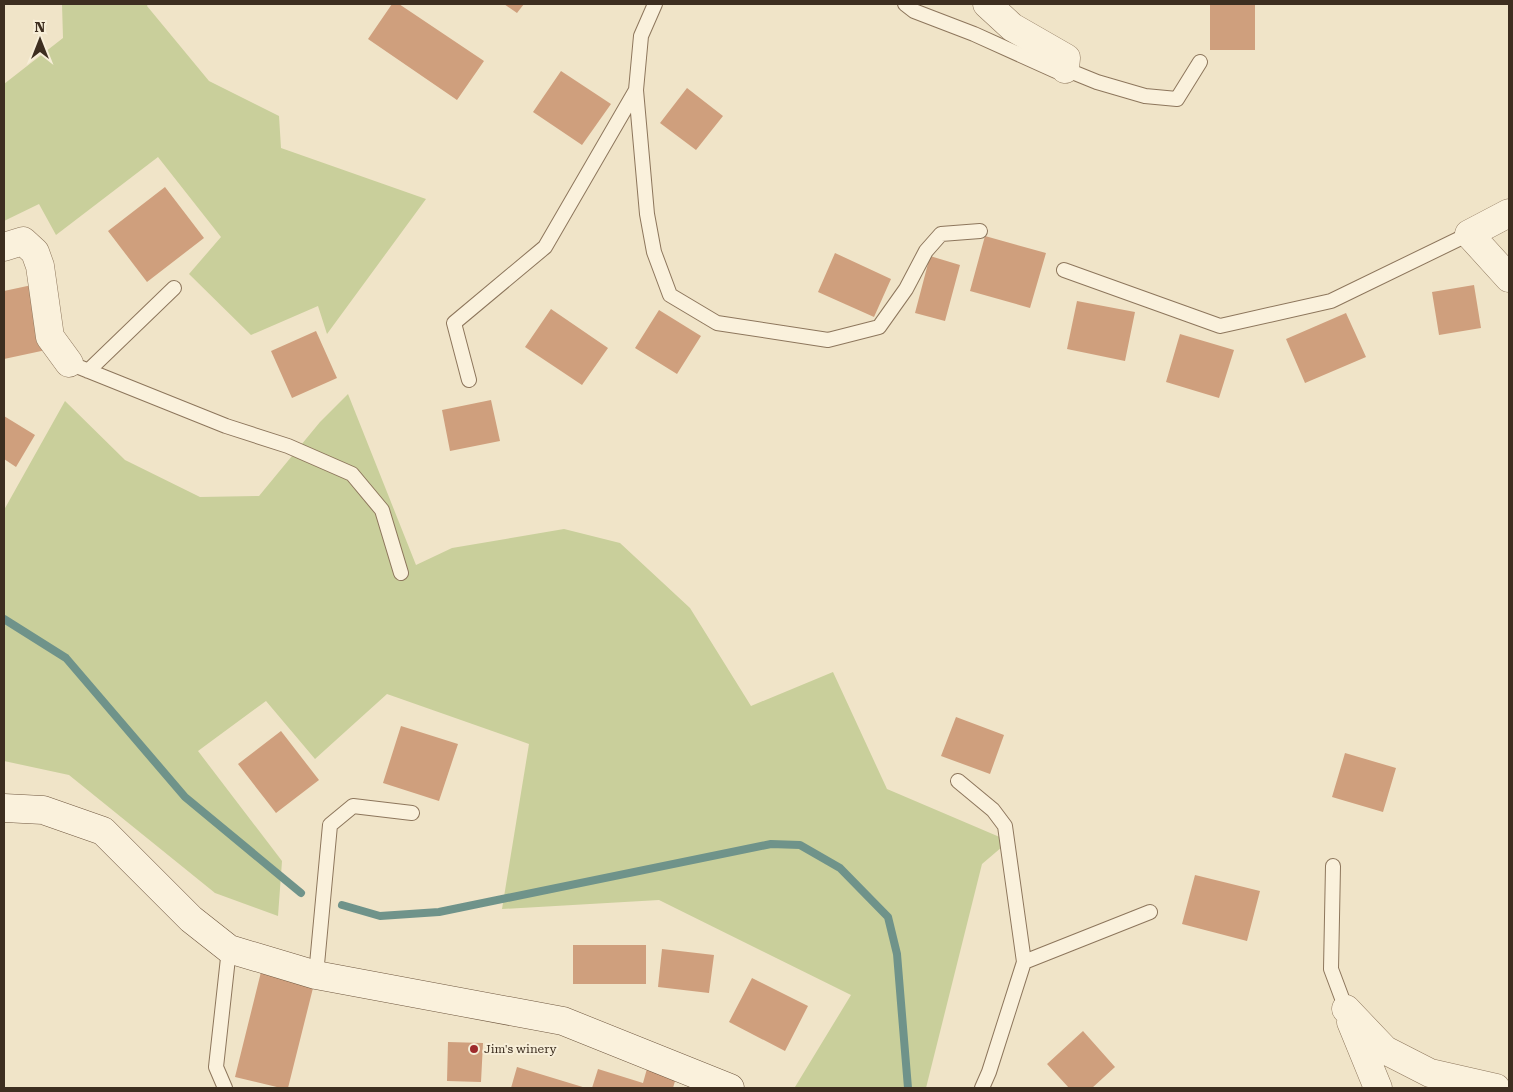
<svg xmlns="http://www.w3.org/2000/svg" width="1513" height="1092" font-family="'Roboto Serif',serif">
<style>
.green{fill:#c9cf9b}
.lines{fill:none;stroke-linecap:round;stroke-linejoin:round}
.stream{stroke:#6f938a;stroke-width:8}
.building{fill:#cf9f7d}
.lane-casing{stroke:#8d765c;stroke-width:16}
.street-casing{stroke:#8d765c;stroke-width:29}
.secondary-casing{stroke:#6f573f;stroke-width:29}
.lane{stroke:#faf1dc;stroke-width:14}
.street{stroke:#faf1dc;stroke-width:28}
.secondary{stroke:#faf1dc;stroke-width:28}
.poi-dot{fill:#9e2a2b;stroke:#f7eed8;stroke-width:2}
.labels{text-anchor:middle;stroke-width:4;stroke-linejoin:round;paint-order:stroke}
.poi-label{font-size:12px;fill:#3d2e20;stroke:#f7eed8;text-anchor:start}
</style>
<rect width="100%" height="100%" fill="#f0e4c8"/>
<!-- green -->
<path class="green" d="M 62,4 L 148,4 L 147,6 L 209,81 L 279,116 L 281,148 L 426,199 L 327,334 L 318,306 L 251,335 L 189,274 L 221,237 L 158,157 L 56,235 L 39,204 L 4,221 L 4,84 L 63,38 Z
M 348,394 L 416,565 L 452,548 L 564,529 L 620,543 L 690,608 L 751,706 L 833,672 L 887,789 L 1009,841 L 982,864 L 926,1088 L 798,1088 L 795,1087 L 851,995 L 659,900 L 502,909 L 529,744 L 387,694 L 315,759 L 266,701 L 198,751 L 282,861 L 278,916 L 215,893 L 69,775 L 4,761 L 4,510 L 65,401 L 125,460 L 200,497 L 259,496 L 320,422 Z"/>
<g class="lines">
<!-- stream -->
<path class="stream" d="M 4,619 L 66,658 L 185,797 L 301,893
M 342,905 L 380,916 L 439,912 L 771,844 L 800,845 L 840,868 L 888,917 L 897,954 L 908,1088"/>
</g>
<!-- building -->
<path class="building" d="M 392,4 L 399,4 L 484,61 L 457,100 L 368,39 Z
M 504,4 L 524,4 L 517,13 Z
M 1210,4 L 1255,4 L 1255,50 L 1210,50 Z
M 561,71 L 611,104 L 582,145 L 533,112 Z
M 687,88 L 723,116 L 696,150 L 660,123 Z
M 165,187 L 204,238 L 147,282 L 108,231 Z
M 985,236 L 1046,253 L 1030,308 L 970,291 Z
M 835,253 L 891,279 L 874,317 L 818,292 Z
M 930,256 L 960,265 L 945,321 L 915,313 Z
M 32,285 L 46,350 L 4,359 L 4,291 Z
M 1474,285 L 1481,328 L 1439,335 L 1432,292 Z
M 1077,301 L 1135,312 L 1125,361 L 1067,349 Z
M 551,309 L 608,348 L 582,385 L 525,347 Z
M 659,310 L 701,336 L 677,374 L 635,348 Z
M 1346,313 L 1366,357 L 1305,383 L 1286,339 Z
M 316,331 L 337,378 L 292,398 L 271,351 Z
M 1180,334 L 1234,350 L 1219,398 L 1166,382 Z
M 491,400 L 500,441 L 450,451 L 442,410 Z
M 4,416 L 35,435 L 16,467 L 4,459 Z
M 956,717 L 1004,735 L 990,774 L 941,756 Z
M 401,726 L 458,744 L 439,801 L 383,783 Z
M 281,731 L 319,780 L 276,813 L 238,764 Z
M 1345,753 L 1396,768 L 1383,812 L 1332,797 Z
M 1195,875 L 1260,891 L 1247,941 L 1182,924 Z
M 573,945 L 646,945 L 646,984 L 573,984 Z
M 662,949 L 714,955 L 709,993 L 658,987 Z
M 261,972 L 314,984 L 288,1088 L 281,1088 L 235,1077 Z
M 752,978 L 808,1006 L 785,1051 L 729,1022 Z
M 1083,1031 L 1115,1067 L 1092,1088 L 1069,1088 L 1047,1064 Z
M 448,1042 L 483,1043 L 481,1082 L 447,1081 Z
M 648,1065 L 677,1074 L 673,1088 L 592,1088 L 598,1069 L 643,1083 Z
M 517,1067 L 586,1088 L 511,1088 Z"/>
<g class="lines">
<defs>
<path id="lane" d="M 655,4 L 641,36 L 636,90 L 647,214 L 654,252 L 670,295 L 717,323 L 828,340 L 879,327 L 906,289 L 926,251 L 941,234 L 980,231
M 905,4 L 914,11 L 974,34 L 1056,71 L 1065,69 L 1097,82 L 1145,96 L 1177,99 L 1200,62
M 1064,270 L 1220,326 L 1331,301 L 1469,234
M 69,363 L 226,426 L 288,446 L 352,474 L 382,510 L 401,573
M 88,371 L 174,288
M 469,380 L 454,323 L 545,247 L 636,90
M 958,781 L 993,810 L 1005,826 L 1024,962 L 989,1072 L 982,1088
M 1333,866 L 1331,969 L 1346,1009
M 1024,962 L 1150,912
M 316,975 L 330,825 L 353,806 L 412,813
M 225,1088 L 216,1067 L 229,949"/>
<path id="street" d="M 987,4 L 1012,27 L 1066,58 L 1065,69
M 1509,213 L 1469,234 L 1509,278
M 4,247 L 23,241 L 35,252 L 40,266 L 50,337 L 69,363
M 1346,1009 L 1385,1050 L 1430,1073 L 1496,1088
M 1351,1022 L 1378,1088"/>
<path id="secondary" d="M 4,808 L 43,810 L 103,831 L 191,919 L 229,949 L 316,975 L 563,1021 L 730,1088"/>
</defs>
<!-- lane casing -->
<use href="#lane" class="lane-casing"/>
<!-- street casing -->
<use href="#street" class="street-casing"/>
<!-- secondary casing -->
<use href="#secondary" class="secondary-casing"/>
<!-- lane -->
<use href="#lane" class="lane"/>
<!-- street -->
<use href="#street" class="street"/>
<!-- secondary -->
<use href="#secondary" class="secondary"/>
</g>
<!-- markers -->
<circle class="poi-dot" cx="474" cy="1049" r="5"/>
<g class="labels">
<!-- poi labels -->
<g class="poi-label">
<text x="484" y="1053">Jim's winery</text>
</g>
</g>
<!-- border -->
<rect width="1513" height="1092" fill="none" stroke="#3d2e20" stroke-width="10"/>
<!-- north arrow -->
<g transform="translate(40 40)" stroke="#f7eed8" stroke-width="4" paint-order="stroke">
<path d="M0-4L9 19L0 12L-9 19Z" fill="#3d2e20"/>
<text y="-8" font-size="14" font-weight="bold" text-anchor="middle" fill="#3d2e20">N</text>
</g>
</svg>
